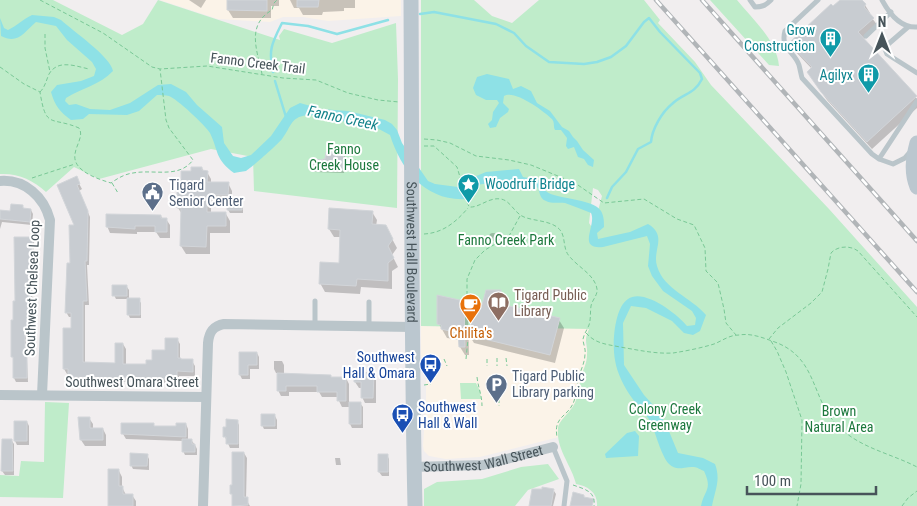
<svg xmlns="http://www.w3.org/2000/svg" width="917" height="506" font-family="'Roboto Condensed',sans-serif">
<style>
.commercial{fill:#fbf3e8}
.green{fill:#bfecca;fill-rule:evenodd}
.water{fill:#8ee1e6}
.shadow{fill:#0003}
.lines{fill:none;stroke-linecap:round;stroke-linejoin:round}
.stream{stroke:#8ee1e6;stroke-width:2.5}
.building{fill:#c8ccd1;stroke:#d2d5d9}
.path{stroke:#79c896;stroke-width:1;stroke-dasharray:4 2.5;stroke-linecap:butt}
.lane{stroke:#bac5ca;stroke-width:5}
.street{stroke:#bac5ca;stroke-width:10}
.secondary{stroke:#bbc7cf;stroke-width:15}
.rail-casing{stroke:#b1b5b8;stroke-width:4.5}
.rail{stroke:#fff;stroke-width:2.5;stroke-dasharray:8;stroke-linecap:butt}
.labels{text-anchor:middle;stroke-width:4;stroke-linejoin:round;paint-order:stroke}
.culture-label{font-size:14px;fill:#0d838f;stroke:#fff;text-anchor:end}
.street-label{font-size:14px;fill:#47545a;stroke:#fff}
.park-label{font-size:14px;fill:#1c783d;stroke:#fff}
.service-label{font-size:14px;fill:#4e5e75;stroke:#fff;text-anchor:start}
.education-label{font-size:14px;fill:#785e54;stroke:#fff;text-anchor:start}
.food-label{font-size:14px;fill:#c56008;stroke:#fff}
.transit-label{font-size:14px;fill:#164399;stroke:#fff;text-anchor:end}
.water-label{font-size:15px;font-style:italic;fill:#14838b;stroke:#fff}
</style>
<rect width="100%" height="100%" fill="#f1eeef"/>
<!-- commercial -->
<path class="commercial" d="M 160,0 L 401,0 L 401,16 L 328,21 L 303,17 L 283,17 L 270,22 L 218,19 Z
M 421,326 L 590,328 L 585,343 L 588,353 L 587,360 L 581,378 L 578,396 L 573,408 L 559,424 L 559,437 L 480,457 L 446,459 L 429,456 L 424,451 L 423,446 L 426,402 L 426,377 L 421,357 Z"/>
<!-- green -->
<path class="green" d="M 0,0 L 53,0 L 122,35 L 143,24 L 158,0 L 280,40 L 279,36 L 284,29 L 332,43 L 396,23 L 398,79 L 397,208 L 254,191 L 253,157 L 211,149 L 99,179 L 74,167 L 46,192 C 33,180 18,173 0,174 Z
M 421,0 L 474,0 L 492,16 L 512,23 L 539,0 L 644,0 L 660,20 L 658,23 L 695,62 L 711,85 L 829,209 L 917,307 L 917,506 L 597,506 C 598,493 588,486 576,484 C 572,466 556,449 558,429 C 558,420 573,411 576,400 C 579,393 579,385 581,377 C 583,370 587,363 587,355 C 588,343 583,342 589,329 L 421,326 ZM 593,188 L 598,190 L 602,196 L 593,229 L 589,223 Z
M 710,0 L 737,0 C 752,19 777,40 779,66 L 769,65 Z
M 460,383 L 476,383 L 480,391 L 481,399 L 461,399 Z
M 45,402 L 69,403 L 63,498 L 0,497 L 0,475 L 19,476 L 21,461 L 44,462 Z
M 548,464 L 559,479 L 528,490 L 515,506 L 424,506 L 424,489 L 437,482 L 482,479 L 521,467 Z"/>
<!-- water -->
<path class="water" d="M 32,15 L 54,17 L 61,20 C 73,31 111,57 113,71 C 100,85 82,88 66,98 L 65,101 L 69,105 L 76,104 L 90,109 L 110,110 L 130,103 L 158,85 L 171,84 L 186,92 L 197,105 L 222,127 L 224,143 L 233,156 L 241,158 L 251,155 L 271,136 L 290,108 L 300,103 L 321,109 L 348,111 L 385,120 L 392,124 L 397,130 L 402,143 L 428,181 L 435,184 L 458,187 L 474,177 L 486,172 L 519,169 L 523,177 L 539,180 L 544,183 C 544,185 544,188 545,190 C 550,199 594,198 601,211 C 604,216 604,222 604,227 L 597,233 L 598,239 L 630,232 L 648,224 C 668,236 652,250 657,266 C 664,290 691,297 706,315 L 700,331 L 693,335 L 684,333 L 672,321 L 646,308 L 631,306 L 623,323 L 624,365 L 644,395 L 654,406 L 666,424 L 678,453 L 703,458 L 715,464 C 721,480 715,490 712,506 L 701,506 C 704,490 713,490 704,471 C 701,470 697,467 694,467 C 684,466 677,472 669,464 C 662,457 656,435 652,425 C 648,415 638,407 632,398 C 624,387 617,373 615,360 C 612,345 614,308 628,299 C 644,288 677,314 687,326 L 695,325 L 696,318 L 692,311 L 663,291 L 652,276 L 648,266 L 650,244 L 647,236 L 603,247 C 576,250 597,225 591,213 C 583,210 574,206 565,203 C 559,202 552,204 546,201 C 538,198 541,190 536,186 C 528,180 483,182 474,186 C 468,189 469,194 467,199 C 426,202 401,170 390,135 L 377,128 L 310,115 C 290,116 292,126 282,139 C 277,145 251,168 246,171 C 242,172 237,172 234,173 C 215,159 219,152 210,133 C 206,126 176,98 169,96 C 166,95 160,95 157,95 L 139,111 L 127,115 L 89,114 L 83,119 L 71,120 C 60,112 55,106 51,92 L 57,85 L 81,81 L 94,76 L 96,69 L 92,62 L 67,40 L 56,26 L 36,22 C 24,32 18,45 1,36 L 0,18 L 4,28 L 8,30 C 17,26 23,19 32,15 Z
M 487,74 L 509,79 L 513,89 L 521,86 L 531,91 L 537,103 L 550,111 L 562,127 L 569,131 L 573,137 L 577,141 L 583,150 L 594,160 L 593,167 L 588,165 L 584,159 L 578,157 L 574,147 L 568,149 L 566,146 L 567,138 L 561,130 L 555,130 C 553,126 555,123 552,119 C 544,111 514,89 504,96 L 503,103 L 509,109 L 508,112 L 500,118 L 496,127 L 490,128 L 488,124 L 492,120 L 493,112 L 499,103 L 497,100 L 486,100 L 476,95 L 473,88 L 477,77 Z
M 635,431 L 639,436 L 638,456 L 606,458 L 605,454 L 627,433 Z"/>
<!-- shadow -->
<path class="shadow" d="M 189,0 L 206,0 L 201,8 Z
M 228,0 L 279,0 L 279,6 L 271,6 L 271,18 L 233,18 L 228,10 Z
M 290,0 L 355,0 L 355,8 L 344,8 L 344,11 L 323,12 L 322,15 L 303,15 L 299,8 L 294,8 Z
M 841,0 L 861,0 L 865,5 L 870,13 L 869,14 L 878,26 L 863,40 L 917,99 L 917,108 L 872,149 L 827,100 L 813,80 L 812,69 L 795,51 L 791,43 Z
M 344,155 L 346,158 L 344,173 L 314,172 L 312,168 L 323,162 Z
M 202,168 L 204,172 L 207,172 L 211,179 L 211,183 L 228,183 L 232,191 L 232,200 L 241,200 L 243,204 L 243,213 L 230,213 L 228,210 L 228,202 L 211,202 L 211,214 L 226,214 L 230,221 L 230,233 L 210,233 L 210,254 L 186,254 L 181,246 L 182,214 L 178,208 L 182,180 L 192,172 Z
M 76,178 L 82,189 L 79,191 L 90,217 L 89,265 L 87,265 L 89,305 L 85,305 L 85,364 L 116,364 L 123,344 L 126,349 L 126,365 L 148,365 L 167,351 L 177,339 L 180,344 L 180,358 L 181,361 L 192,361 L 195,366 L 195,376 L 179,376 L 179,383 L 72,381 L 69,374 L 67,374 L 64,369 L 63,342 L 72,329 L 72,317 L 69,317 L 66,312 L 76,226 Z
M 23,207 L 24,210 L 31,210 L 33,214 L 32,225 L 2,222 L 0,229 L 0,211 L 11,213 Z
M 372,212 L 377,220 L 376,226 L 390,235 L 397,248 L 392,255 L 398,267 L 392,271 L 392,289 L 361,287 L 360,294 L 325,292 L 320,283 L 340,264 L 341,237 L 334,237 L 329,229 Z
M 161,216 L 163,219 L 166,219 L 170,225 L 170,238 L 160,238 L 156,232 L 137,232 L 137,234 L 110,233 L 107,226 Z
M489 237a4 4 0 1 1 8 0a4 4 0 1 1-8 0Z
M 32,239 L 34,242 L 31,336 L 26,336 L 28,382 L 16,382 L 14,378 L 14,360 L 12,356 L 17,302 Z
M 127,287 L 129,290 L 129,299 L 139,300 L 141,303 L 141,318 L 130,318 L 128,314 L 128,299 L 116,299 L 114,295 Z
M 500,291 L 505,299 L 505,306 L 559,320 L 564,328 L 555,363 L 474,343 L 469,335 L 483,307 Z
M 464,302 L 468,311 L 469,355 L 465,355 L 460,347 L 460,340 L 447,338 L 439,324 Z
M 240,353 L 257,353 L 259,357 L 259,369 L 250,369 L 250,379 L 242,379 L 240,375 Z
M 274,361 L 282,361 L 284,365 L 284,374 L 330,376 L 332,378 L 346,378 L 349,384 L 349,403 L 360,403 L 363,407 L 363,428 L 352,428 L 350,424 L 350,407 L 342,407 L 339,401 L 339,397 L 322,397 L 319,392 L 289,392 L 289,396 L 281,396 L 278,390 L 278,373 L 276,373 L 274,369 Z
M 373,374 L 376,380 L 376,403 L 365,403 L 362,397 L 362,388 L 359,388 L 355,382 Z
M 275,416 L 277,420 L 277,429 L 264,429 L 262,425 Z
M 89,418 L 93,424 L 93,429 L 103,429 L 106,435 L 106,446 L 85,446 L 81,440 Z
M 237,421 L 239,425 L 239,448 L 230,448 L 225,437 Z
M 27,422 L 29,426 L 29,445 L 17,445 L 15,441 Z
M 123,424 L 153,424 L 155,427 L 178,427 L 186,424 L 188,429 L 188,441 L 192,441 L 195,445 L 197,449 L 197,455 L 185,455 L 183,451 L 183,441 L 126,439 L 123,434 Z
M 12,441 L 14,444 L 14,475 L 5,475 L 2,471 Z
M 244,453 L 247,458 L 246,499 L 250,506 L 233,506 L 231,486 L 234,486 Z
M 147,455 L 149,459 L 149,470 L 133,469 L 131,465 Z
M 379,455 L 387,455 L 389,459 L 389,476 L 382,476 L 379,472 Z
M 335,458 L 340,458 L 341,465 L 336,465 Z
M 119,471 L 122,477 L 122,487 L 126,495 L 132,495 L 136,501 L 136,506 L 109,506 Z
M 554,491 L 556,494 L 553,506 L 530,506 Z"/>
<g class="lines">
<!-- stream -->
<path class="stream" d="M 420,14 L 434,12 L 496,24 L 514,33 L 526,46 L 549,62 L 584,64 L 597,62 L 611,57 L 626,46 L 644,22 L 649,18 L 660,32 L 700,73 L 702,79 C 694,95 683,93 672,104 C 662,112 652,129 651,142 L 638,149 L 626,172 L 612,187 L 607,198
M 273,72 C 268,50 272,43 282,23 L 308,26 L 337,34 L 388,20
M 275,81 L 286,117"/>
</g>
<!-- building -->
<path class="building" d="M 227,0 L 267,0 L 267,11 L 227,10 Z
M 297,0 L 319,0 L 318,7 L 297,7 Z
M 840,0 L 862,0 L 866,4 L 864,7 L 874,18 L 858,32 L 917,96 L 867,142 L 821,92 L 807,72 L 812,67 L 789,43 L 831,4 L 833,6 Z
M 326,152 L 344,153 L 343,170 L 311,169 L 312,159 L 322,160 L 323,159 L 325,159 Z
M 191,167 L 202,167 L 202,170 L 208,171 L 207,182 L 229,182 L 228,195 L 207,195 L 207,212 L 226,212 L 226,226 L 207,226 L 206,247 L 180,246 L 181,208 L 177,208 L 177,179 L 181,179 L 181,171 L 191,171 Z
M 77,176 L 80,184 L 77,185 L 88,211 L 87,261 L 85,261 L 87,301 L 83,301 L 83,362 L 115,363 L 115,343 L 123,343 L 123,364 L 146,364 L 146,360 L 152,360 L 152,350 L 165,350 L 165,338 L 178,338 L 178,358 L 181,358 L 181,359 L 193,359 L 193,372 L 177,371 L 177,379 L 166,379 L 68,377 L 68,369 L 63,369 L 63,328 L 71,328 L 71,313 L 65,313 L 67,263 L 70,263 L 69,225 L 74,225 L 57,185 Z
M 227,199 L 242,199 L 242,210 L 227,210 Z
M 11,204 L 23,205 L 23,208 L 31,209 L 30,222 L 0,219 L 0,210 L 10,211 Z
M 329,208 L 373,211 L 372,224 L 386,225 L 393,239 L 388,246 L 394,258 L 388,263 L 388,281 L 357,279 L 356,286 L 319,284 L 320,262 L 339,263 L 340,230 L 328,229 Z
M 106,214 L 161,215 L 161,218 L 167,218 L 167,232 L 155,232 L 155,226 L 135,226 L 135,229 L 106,227 Z
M 14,237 L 33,237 L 29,332 L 25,332 L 25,347 L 27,347 L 27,378 L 13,378 L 13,357 L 11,357 L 11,320 L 13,320 L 13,301 L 15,301 Z
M 112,285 L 127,285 L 127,296 L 112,296 Z
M 486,290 L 501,290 L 501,304 L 560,318 L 550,355 L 468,335 L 476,304 L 482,305 Z
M 437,295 L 464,301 L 465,347 L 459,347 L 458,333 L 441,329 L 441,325 L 437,324 Z
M 127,298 L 140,298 L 140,315 L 127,315 Z
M 239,352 L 257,352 L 257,365 L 248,365 L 248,375 L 239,375 Z
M 354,372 L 374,373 L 373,398 L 361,398 L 361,382 L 354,382 Z
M 277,373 L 331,375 L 331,377 L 346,377 L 346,401 L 337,401 L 337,392 L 317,392 L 317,386 L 286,386 L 286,391 L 277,391 Z
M 349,402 L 361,402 L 361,424 L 349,424 Z
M 261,414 L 275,414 L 275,426 L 261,426 Z
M 78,417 L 90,417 L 90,428 L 103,428 L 103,440 L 80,440 Z
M 226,419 L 238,420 L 238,444 L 226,444 L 226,437 L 223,437 L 223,427 L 226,427 Z
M 14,421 L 27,421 L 27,441 L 14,441 Z
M 121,423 L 154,423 L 154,426 L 176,426 L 176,423 L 186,423 L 186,437 L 121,434 Z
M 2,439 L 12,439 L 13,471 L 1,471 Z
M 182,439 L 192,439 L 192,444 L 195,444 L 195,452 L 182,452 Z
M 232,452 L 244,452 L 244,497 L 248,497 L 248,505 L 232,506 L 232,494 L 230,494 L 230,485 L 232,485 Z
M 130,453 L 148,454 L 147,466 L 130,466 Z
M 378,454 L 388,454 L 388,472 L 378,472 Z
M 108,469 L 119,469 L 119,486 L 123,486 L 123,494 L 133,494 L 133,506 L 108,506 Z
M 542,487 L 554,489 L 551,506 L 529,506 L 532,489 L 542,489 Z
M 573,492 L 584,495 L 584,497 L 594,499 L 592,506 L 570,506 Z"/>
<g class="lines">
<!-- path -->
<path class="path" d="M 40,0 L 103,33 L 152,67 L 160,69 L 207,66 L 283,78 L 316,80 L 348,93 L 378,100 L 399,102
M 45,34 L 45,48 L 50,72
M 0,67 L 24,84 L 40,92 C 46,130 51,116 79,128 C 84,136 76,145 75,154 C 72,171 98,179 111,183 C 118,178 125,174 133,173 C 154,169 179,179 193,160 L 169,128 L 166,120 L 160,69
M 262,74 C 257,50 246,25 272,10 L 274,3 L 277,0
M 40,92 C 45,87 46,81 49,74 C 58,59 75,66 89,69
M 424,139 L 437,140 L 450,143 L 476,156 L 509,160 L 531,165 L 575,183 L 604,203 L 644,199 L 677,219 L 694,225 L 705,248 L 706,271 L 718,283 L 724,309 L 726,323 L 736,335
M 424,146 L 434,146 L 457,167 L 469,207 C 480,208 488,197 501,199 C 511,201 514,213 524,217 C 536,222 559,220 563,236 C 565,243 564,251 570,257 C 578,267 595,275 597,289 C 598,295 592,300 591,306 C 590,313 591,319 589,325 C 587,330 584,334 583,339 C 583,344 586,349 585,354 C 585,363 580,371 578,380 C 577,386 576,392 575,398 C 570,418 553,414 557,437
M 32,178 L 75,164
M 112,183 L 118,193
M 424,234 C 443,233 456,222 468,208
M 467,295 L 467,279 L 475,260 L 485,250 L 509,236 L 520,216
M 586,333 C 596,344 606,344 620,347 C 638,350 655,354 673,353 C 686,351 701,348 714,344 C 722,341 729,335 739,335 C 750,333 761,337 772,341 C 818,356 810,397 837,425 C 859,448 890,453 917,467
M 769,339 L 778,328 L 811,303 L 822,292 L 828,269 L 831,253 C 837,246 850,245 858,251 L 917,317
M 771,341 L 777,351 L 786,372 L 802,420 L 801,484 L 797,506
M 497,358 L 497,366
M 506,358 L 507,366
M 444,359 L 447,366
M 466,359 L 468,339
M 487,359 L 487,366
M 499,376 L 499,382
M 477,377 C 478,387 482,395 482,406
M 424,385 L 431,384
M 499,399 L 499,406
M 573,485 C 584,489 596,491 594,506
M 902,506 L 908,498 L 917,491"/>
<!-- lane -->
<path class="lane" d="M 750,0 L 755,7 C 763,7 766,5 771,0
M 818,0 L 785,31 C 780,49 794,51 799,65 C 800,69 801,74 802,78 L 872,154 L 879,159 L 893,164 L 905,158 L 911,151
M 882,0 C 889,13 901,28 917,27
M 908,27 L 886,46 L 885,49 L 887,54 L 917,73
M 866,36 L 891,12
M 879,159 L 917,101
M 315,301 L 315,325
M 369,302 L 369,326
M 553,447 L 567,481 L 564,506"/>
<!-- street -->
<g class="street">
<path d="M 0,181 C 25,179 44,197 50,220 L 42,395"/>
<path d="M 0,395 L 205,397"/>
<path id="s1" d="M 413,467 L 483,465 L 553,447"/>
<path d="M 203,506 L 208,343 C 209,332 213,326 224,324 L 412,327"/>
</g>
<!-- secondary -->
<g class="secondary">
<path id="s2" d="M 411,0 C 412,169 411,337 415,506"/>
<path d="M 917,143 C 913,158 911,172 917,187"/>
</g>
<defs>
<path id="rail" d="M 656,0 L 917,292
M 702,0 L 917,241"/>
</defs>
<!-- rail casing -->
<use href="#rail" class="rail-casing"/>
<!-- rail -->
<use href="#rail" class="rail"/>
</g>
<!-- icons -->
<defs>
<symbol id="building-pin" viewBox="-11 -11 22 30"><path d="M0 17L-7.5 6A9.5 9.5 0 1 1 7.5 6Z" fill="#0f9aa8" stroke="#fff"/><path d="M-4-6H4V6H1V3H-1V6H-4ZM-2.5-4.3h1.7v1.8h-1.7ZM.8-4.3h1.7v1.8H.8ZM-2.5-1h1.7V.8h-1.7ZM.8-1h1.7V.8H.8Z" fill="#fff"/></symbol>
<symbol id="sight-pin" viewBox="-11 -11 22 30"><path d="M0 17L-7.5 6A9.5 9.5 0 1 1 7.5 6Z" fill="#0f9aa8" stroke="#fff"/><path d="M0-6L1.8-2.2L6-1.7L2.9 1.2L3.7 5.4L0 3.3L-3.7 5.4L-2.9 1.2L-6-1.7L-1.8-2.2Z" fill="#fff"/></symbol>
<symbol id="civic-pin" viewBox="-11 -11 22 30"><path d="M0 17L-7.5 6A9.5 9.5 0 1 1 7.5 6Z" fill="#5c6f8a" stroke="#fff"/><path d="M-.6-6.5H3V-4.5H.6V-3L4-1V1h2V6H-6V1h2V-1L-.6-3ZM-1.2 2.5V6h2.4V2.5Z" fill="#fff"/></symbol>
<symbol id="library-pin" viewBox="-11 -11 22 30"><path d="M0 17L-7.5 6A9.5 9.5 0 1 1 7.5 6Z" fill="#8d6e63" stroke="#fff"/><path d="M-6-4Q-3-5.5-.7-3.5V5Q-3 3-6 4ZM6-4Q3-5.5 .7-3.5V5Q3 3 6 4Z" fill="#fff"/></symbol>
<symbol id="cafe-pin" viewBox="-11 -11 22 30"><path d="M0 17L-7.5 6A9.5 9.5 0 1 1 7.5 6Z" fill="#e8710a" stroke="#fff"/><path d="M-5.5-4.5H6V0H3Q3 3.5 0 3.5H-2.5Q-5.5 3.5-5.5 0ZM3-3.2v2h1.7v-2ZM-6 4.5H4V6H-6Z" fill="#fff"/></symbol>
<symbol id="bus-pin" viewBox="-11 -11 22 30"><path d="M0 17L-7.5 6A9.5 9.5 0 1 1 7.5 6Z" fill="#1a4fb4" stroke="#fff"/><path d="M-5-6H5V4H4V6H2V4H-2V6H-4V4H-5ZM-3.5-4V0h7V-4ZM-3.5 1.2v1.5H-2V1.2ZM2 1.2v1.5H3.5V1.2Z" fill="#fff"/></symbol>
<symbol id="parking-pin" viewBox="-11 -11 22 30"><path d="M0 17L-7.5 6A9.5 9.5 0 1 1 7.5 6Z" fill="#5c6f8a" stroke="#fff"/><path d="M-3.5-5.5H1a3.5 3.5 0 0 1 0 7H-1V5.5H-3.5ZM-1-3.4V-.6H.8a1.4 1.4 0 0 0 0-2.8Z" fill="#fff"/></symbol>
</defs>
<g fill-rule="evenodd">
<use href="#building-pin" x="818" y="26" width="25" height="34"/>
<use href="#building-pin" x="856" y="62" width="25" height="34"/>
<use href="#sight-pin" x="456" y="172" width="25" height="34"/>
<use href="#civic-pin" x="140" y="180" width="25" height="34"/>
<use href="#library-pin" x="486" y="290" width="25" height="34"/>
<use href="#cafe-pin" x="458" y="292" width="25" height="34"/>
<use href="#bus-pin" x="418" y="352" width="25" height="34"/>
<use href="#parking-pin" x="484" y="372" width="25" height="34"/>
<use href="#bus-pin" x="390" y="402" width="25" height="34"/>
</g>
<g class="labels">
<!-- culture labels -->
<g class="culture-label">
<text x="815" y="35">Grow<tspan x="815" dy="16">Construction</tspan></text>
<text x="853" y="80">Agilyx</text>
<text x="485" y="189" text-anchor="start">Woodruff Bridge</text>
</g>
<!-- street labels -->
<g class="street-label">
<text transform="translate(258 63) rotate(7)" y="5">Fanno Creek Trail</text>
<text dy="5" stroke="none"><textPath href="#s2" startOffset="252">Southwest Hall Boulevard</textPath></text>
<text transform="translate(32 288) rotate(-88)" y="5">Southwest Chelsea Loop</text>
<text x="132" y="387">Southwest Omara Street</text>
<text dy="5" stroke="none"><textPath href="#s1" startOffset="71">Southwest Wall Street</textPath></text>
</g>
<!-- park labels -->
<g class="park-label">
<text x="344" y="154">Fanno<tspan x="344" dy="16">Creek House</tspan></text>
<text x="506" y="245">Fanno Creek Park</text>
<text x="665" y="414">Colony Creek<tspan x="665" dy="16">Greenway</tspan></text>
<text x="839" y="416">Brown<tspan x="839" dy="16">Natural Area</tspan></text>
</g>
<!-- service labels -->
<g class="service-label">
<text x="169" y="190">Tigard<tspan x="169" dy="16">Senior Center</tspan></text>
<text x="512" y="381">Tigard Public<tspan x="512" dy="16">Library parking</tspan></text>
</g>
<!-- education labels -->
<g class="education-label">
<text x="514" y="300">Tigard Public<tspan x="514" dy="16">Library</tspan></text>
</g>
<!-- food labels -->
<g class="food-label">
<text x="471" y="338">Chilita's</text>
</g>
<!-- transit labels -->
<g class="transit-label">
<text x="415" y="362">Southwest<tspan x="415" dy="16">Hall &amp; Omara</tspan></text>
<text x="418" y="412" text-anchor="start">Southwest<tspan x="418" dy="16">Hall &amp; Wall</tspan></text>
</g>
<!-- water labels -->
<g class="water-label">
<text transform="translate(343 118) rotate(12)" y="5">Fanno Creek</text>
</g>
</g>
<!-- north arrow -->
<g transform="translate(882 35)" stroke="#ffffff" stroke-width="4" paint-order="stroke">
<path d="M0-4L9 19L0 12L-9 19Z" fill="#47545a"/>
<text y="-8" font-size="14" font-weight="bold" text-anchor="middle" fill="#47545a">N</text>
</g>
<!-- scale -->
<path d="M747 486v8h129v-8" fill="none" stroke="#47545a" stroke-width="2.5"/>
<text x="754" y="486" font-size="15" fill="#47545a" stroke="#ffffff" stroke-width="4" paint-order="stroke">100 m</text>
</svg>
